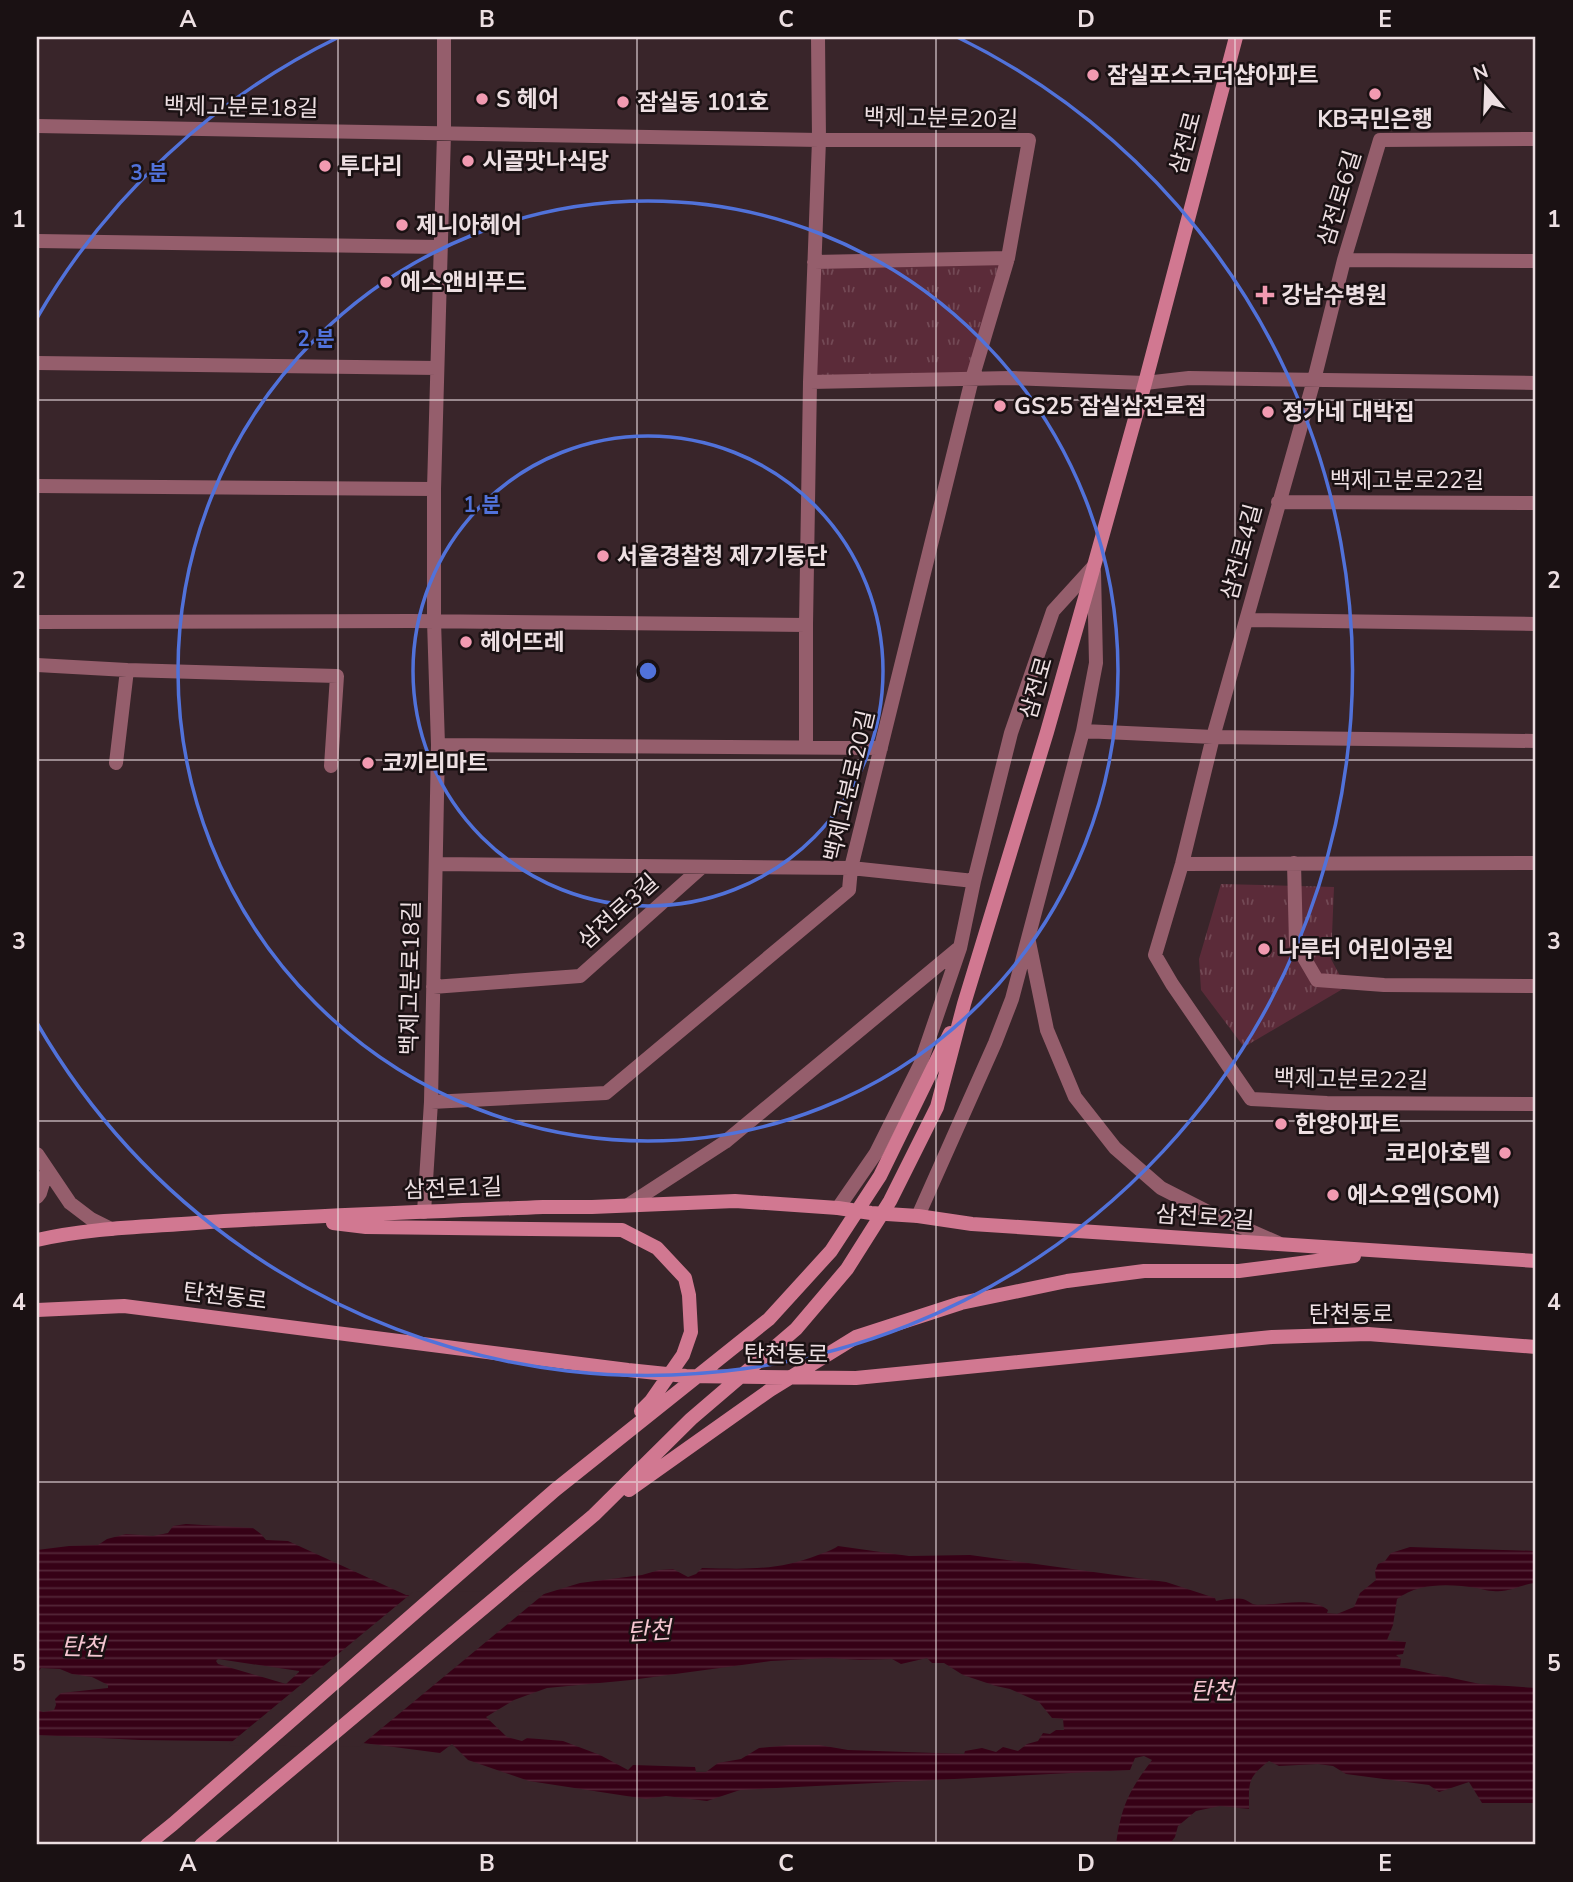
<svg xmlns="http://www.w3.org/2000/svg" width="1573" height="1882" font-family="'Nunito Sans','Noto Sans KR',sans-serif">
<style>
.park{fill:url(#park-tufts)}
.water{fill:url(#water-rules);fill-rule:evenodd}
.pier{fill:#39252a}
.lines{fill:none;stroke-linecap:round;stroke-linejoin:round}
.street{stroke:#955e6c;stroke-width:14}
.secondary{stroke:#d17891;stroke-width:14}
.grid{fill:none;stroke:#eddfe2;stroke-width:2;stroke-opacity:0.55}
.ring{fill:none;stroke:#5172da;stroke-width:3.5}
.poi-dot{fill:#f19ab1;stroke:#1a1113;stroke-width:2.5}
.labels{text-anchor:middle;stroke-width:5;stroke-linejoin:round;paint-order:stroke}
.poi-label{font-size:23px;font-weight:bold;fill:#eddfe2;stroke:#1a1113;text-anchor:start}
.street-label{font-size:23px;fill:#eddfe2;stroke:#1a1113}
.water-label{font-size:24px;font-style:italic;fill:#f5c6d1;stroke:#1a1113}
.centre{fill:#5172da;stroke:#1a1113;stroke-width:3.5}
.ring-label{font-size:21px;text-anchor:middle;font-weight:bold;fill:#5172da;stroke:#1a1113;stroke-width:5;stroke-linejoin:round;paint-order:stroke}
.neatline{fill:none;stroke:#eddfe2;stroke-width:2.5}
.grid-label{font-size:23px;text-anchor:middle;font-weight:bold;fill:#eddfe2}
</style>
<defs>
<pattern id="park-tufts" width="24" height="20" patternUnits="userSpaceOnUse" patternTransform="scale(1.75)"><rect width="24" height="20" fill="#5b2b39"/><path d="M3 7l-1-3M5 7V3M7 7l1-3M15 17l-1-3M17 17v-4M19 17l1-3" fill="none" stroke="#734955"/></pattern>
<pattern id="water-rules" width="6" height="5" patternUnits="userSpaceOnUse" patternTransform="scale(1.75)"><rect width="6" height="5" fill="#360116"/><path d="M0 2.5h6" fill="none" stroke="#532638"/></pattern>
</defs>
<rect width="100%" height="100%" fill="#39252a"/>
<!-- park -->
<path class="park" d="M 1008,258 L 972,379 L 810,382 L 814,262 Z
M 1221,884 L 1334,887 L 1331,959 L 1346,987 L 1244,1047 L 1201,990 L 1199,959 Z"/>
<!-- water -->
<path class="water" d="M 186,1524 L 253,1528 L 261,1534 L 266,1540 L 288,1541 L 406,1595 L 544,1594 L 580,1583 L 642,1575 L 659,1570 L 673,1569 L 688,1577 L 696,1574 L 702,1568 C 744,1569 778,1571 818,1555 C 825,1552 831,1551 838,1546 L 909,1556 L 970,1555 L 1166,1582 L 1215,1598 L 1216,1601 C 1225,1599 1234,1598 1243,1599 C 1249,1601 1252,1605 1258,1605 C 1277,1605 1312,1596 1328,1610 L 1327,1613 L 1337,1614 L 1354,1607 L 1360,1593 L 1376,1580 L 1375,1571 L 1378,1564 L 1385,1561 L 1391,1553 L 1410,1547 L 1536,1551 L 1536,1583 C 1521,1584 1510,1593 1493,1591 C 1488,1591 1482,1589 1477,1588 C 1451,1584 1419,1582 1397,1599 L 1393,1625 L 1387,1640 L 1406,1642 L 1403,1654 L 1396,1655 L 1401,1659 L 1400,1667 L 1480,1684 L 1536,1688 L 1536,1803 L 1482,1803 L 1469,1782 L 1439,1792 L 1429,1785 L 1346,1774 L 1333,1766 L 1318,1764 L 1279,1766 L 1269,1761 C 1247,1778 1249,1782 1249,1809 L 1220,1806 L 1196,1811 L 1178,1826 L 1175,1837 L 1169,1845 L 1116,1845 C 1121,1806 1129,1791 1152,1760 L 1144,1756 L 1135,1758 L 1130,1770 L 740,1790 L 707,1801 L 666,1796 L 646,1799 L 529,1781 L 468,1760 L 452,1744 L 440,1753 L 363,1743 L 140,1740 L 37,1735 L 37,1709 L 43,1712 L 54,1710 L 56,1705 L 55,1699 L 61,1693 L 108,1688 L 108,1685 L 92,1677 L 72,1674 L 60,1669 L 41,1668 L 37,1674 L 37,1550 L 69,1546 L 98,1545 L 107,1539 L 126,1534 L 153,1536 L 168,1533 L 173,1526 ZM 829,1658 L 860,1660 L 892,1659 L 901,1664 L 927,1658 L 932,1663 L 944,1663 L 963,1675 L 996,1686 L 1010,1689 L 1039,1702 L 1052,1718 L 1063,1719 L 1064,1730 L 1056,1730 L 1050,1734 L 1043,1733 L 1038,1741 L 1027,1744 L 1018,1751 L 1003,1747 L 996,1752 L 982,1748 L 965,1751 L 964,1754 L 848,1750 L 819,1745 L 789,1745 L 759,1748 L 741,1759 L 718,1763 L 706,1772 L 696,1772 L 695,1767 L 633,1765 L 628,1770 L 600,1755 L 563,1741 L 527,1738 L 522,1741 L 507,1737 L 486,1717 L 514,1700 L 547,1688 L 631,1680 L 771,1661 ZM 218,1659 L 299,1671 L 299,1672 L 286,1684 L 218,1664 L 216,1661 Z"/>
<!-- pier -->
<path class="pier" d="M 550,1589 L 359,1747 L 228,1745 L 413,1592 L 544,1591 Z"/>
<g class="lines">
<!-- street -->
<path class="street" d="M 37,126 L 819,140 L 1029,140 L 1008,258 L 972,379 L 851,868 L 849,890 L 606,1093 L 431,1102
M 1536,139 L 1380,140 L 1344,260 L 1314,380 L 1213,737 L 1182,864 L 1155,955 L 1172,984 L 1251,1099 L 1327,1103 L 1536,1104
M 37,241 L 441,247
M 1344,260 L 1536,261
M 814,262 L 1008,258
M 37,363 L 437,368
M 810,382 L 1011,378 L 1145,383 L 1189,378 L 1536,383
M 37,486 L 434,489
M 1278,502 L 1536,503
M 1246,620 L 1536,624
M 37,622 L 411,621 L 806,625
M 37,665 L 127,670
M 1083,731 L 1213,737 L 1536,741
M 438,745 L 881,748
M 806,748 L 806,625 L 810,382 L 819,140 L 818,37
M 116,763 L 127,670 L 337,676 L 331,766
M 1294,863 L 1296,944 L 1317,980 L 1384,985 L 1536,986
M 436,864 L 851,868 L 974,881
M 1182,864 L 1536,863
M 1029,942 L 1047,1030 L 1075,1097 L 1115,1148 L 1161,1188 L 1212,1214 L 1278,1243
M 433,987 L 580,976 L 702,867
M 37,1154 L 70,1203 L 91,1219 L 111,1229
M 37,1197 L 40,1193 L 47,1170
M 628,1205 L 725,1142 L 959,948
M 838,1208 L 876,1153 L 920,1065 L 960,948 L 974,881 L 1011,733 L 1053,611 L 1094,566
M 424,1212 L 431,1102 L 438,745 L 434,621 L 434,489 L 444,133 L 444,37
M 918,1216 L 995,1043 L 1012,999 L 1083,731 L 1096,663 L 1094,571"/>
<!-- secondary -->
<path class="secondary" d="M 333,1223 L 366,1227 L 622,1230 L 657,1248 L 685,1278 L 689,1295 L 691,1332 L 683,1355 L 651,1401 L 641,1411
M 37,1240 C 89,1228 143,1227 196,1223 C 311,1215 427,1212 543,1207 L 592,1207 L 735,1201 L 838,1208 L 871,1213 L 918,1216 L 972,1224 L 1536,1261
M 37,1310 L 124,1306 L 628,1370 L 686,1376 L 856,1378 L 1272,1337 L 1368,1334 L 1536,1347
M 629,1490 L 770,1390 L 856,1337 L 961,1303 L 1067,1281 L 1144,1271 L 1239,1271 L 1354,1256
M 147,1845 L 173,1824 L 555,1490 L 769,1319 L 831,1251 L 880,1176 L 950,1033
M 201,1845 L 594,1515 L 691,1419 L 796,1329 L 847,1269 L 890,1201 L 937,1107 L 964,1004 L 1047,732 L 1094,566 L 1145,383 L 1236,37"/>
</g>
<!-- grid -->
<path class="grid" d="M 338,37 L 338,1845M 637,37 L 637,1845M 936,37 L 936,1845M 1235,37 L 1235,1845M 37,400 L 1536,400M 37,760 L 1536,760M 37,1121 L 1536,1121M 37,1482 L 1536,1482"/>
<!-- distance rings -->
<g class="ring">
<circle cx="648" cy="671" r="235"/>
<circle cx="648" cy="671" r="470"/>
<path d="M37 318A705 705 0 0 1 339 37M957 37A705 705 0 1 1 37 1023"/>
</g>
<!-- markers -->
<g class="poi-dot">
<circle cx="1093" cy="75" r="7"/>
<circle cx="1375" cy="94" r="7"/>
<circle cx="482" cy="99" r="7"/>
<circle cx="623" cy="102" r="7"/>
<circle cx="468" cy="161" r="7"/>
<circle cx="325" cy="166" r="7"/>
<circle cx="402" cy="225" r="7"/>
<circle cx="386" cy="282" r="7"/>
<path d="M1261.5 284.5h7v7h7v7h-7v7h-7v-7h-7v-7h7z"/>
<circle cx="1000" cy="406" r="7"/>
<circle cx="1268" cy="412" r="7"/>
<circle cx="603" cy="556" r="7"/>
<circle cx="466" cy="642" r="7"/>
<circle cx="368" cy="763" r="7"/>
<circle cx="1264" cy="949" r="7"/>
<circle cx="1281" cy="1124" r="7"/>
<circle cx="1505" cy="1153" r="7"/>
<circle cx="1333" cy="1195" r="7"/>
</g>
<g class="labels">
<!-- poi labels -->
<g class="poi-label">
<text x="1107" y="83">잠실포스코더샵아파트</text>
<text x="496" y="107">S 헤어</text>
<text x="637" y="110">잠실동 101호</text>
<text x="1375" y="127" text-anchor="middle">KB국민은행</text>
<text x="482" y="169">시골맛나식당</text>
<text x="339" y="174">투다리</text>
<text x="416" y="233">제니아헤어</text>
<text x="400" y="290">에스앤비푸드</text>
<text x="1281" y="303">강남수병원</text>
<text x="1014" y="414">GS25 잠실삼전로점</text>
<text x="1282" y="420">정가네 대박집</text>
<text x="617" y="564">서울경찰청 제7기동단</text>
<text x="480" y="650">헤어뜨레</text>
<text x="382" y="771">코끼리마트</text>
<text x="1278" y="957">나루터 어린이공원</text>
<text x="1295" y="1132">한양아파트</text>
<text x="1491" y="1161" text-anchor="end">코리아호텔</text>
<text x="1347" y="1203">에스오엠(SOM)</text>
</g>
<!-- street labels -->
<g class="street-label">
<text transform="translate(241 107) rotate(1)" y="8">백제고분로18길</text>
<text transform="translate(941 118) rotate(1)" y="8">백제고분로20길</text>
<text transform="translate(1185 143) rotate(-75)" y="8">삼전로</text>
<text transform="translate(1339 198) rotate(-73)" y="8">삼전로6길</text>
<text x="1407" y="488">백제고분로22길</text>
<text transform="translate(1241 552) rotate(-75)" y="8">삼전로4길</text>
<text transform="translate(1036 688) rotate(-74)" y="8">삼전로</text>
<text transform="translate(849 786) rotate(-77)" y="8">백제고분로20길</text>
<text transform="translate(618 911) rotate(-42)" y="8">삼전로3길</text>
<text transform="translate(410 978) rotate(-89)" y="8">백제고분로18길</text>
<text transform="translate(1351 1079) rotate(1)" y="8">백제고분로22길</text>
<text transform="translate(453 1188) rotate(-2)" y="8">삼전로1길</text>
<text transform="translate(1205 1217) rotate(4)" y="8">삼전로2길</text>
<text transform="translate(225 1296) rotate(7)" y="8">탄천동로</text>
<text x="1351" y="1322">탄천동로</text>
<text transform="translate(786 1354) rotate(1)" y="8">탄천동로</text>
</g>
<!-- water labels -->
<g class="water-label">
<text transform="translate(649 1631) rotate(-3)" y="8">탄천</text>
<text transform="translate(83 1647) rotate(1)" y="8">탄천</text>
<text x="1212" y="1699">탄천</text>
</g>
</g>
<circle cx="648" cy="671" r="10" class="centre"/>
<g class="ring-label">
<text x="149" y="180">3 분</text>
<text x="316" y="346">2 분</text>
<text x="482" y="512">1 분</text>
</g>
<!-- border -->
<rect width="1573" height="1882" fill="none" stroke="#1a1113" stroke-width="77"/>
<!-- north arrow -->
<g transform="translate(1486 88) rotate(341)" stroke="#1a1113" stroke-width="5" paint-order="stroke">
<path d="M0-5L12 26L0 18L-12 26Z" fill="#eddfe2"/>
<text y="-10" font-size="19" font-weight="bold" text-anchor="middle" fill="#eddfe2">N</text>
</g>
<rect x="38" y="38" width="1496" height="1805" class="neatline"/>
<g class="grid-label">
<text x="188" y="27">A</text>
<text x="487" y="27">B</text>
<text x="786" y="27">C</text>
<text x="1086" y="27">D</text>
<text x="1385" y="27">E</text>
<text x="19" y="227">1</text>
<text x="1554" y="227">1</text>
<text x="19" y="588">2</text>
<text x="1554" y="588">2</text>
<text x="19" y="949">3</text>
<text x="1554" y="949">3</text>
<text x="19" y="1310">4</text>
<text x="1554" y="1310">4</text>
<text x="19" y="1671">5</text>
<text x="1554" y="1671">5</text>
<text x="188" y="1871">A</text>
<text x="487" y="1871">B</text>
<text x="786" y="1871">C</text>
<text x="1086" y="1871">D</text>
<text x="1385" y="1871">E</text>
</g>
</svg>
